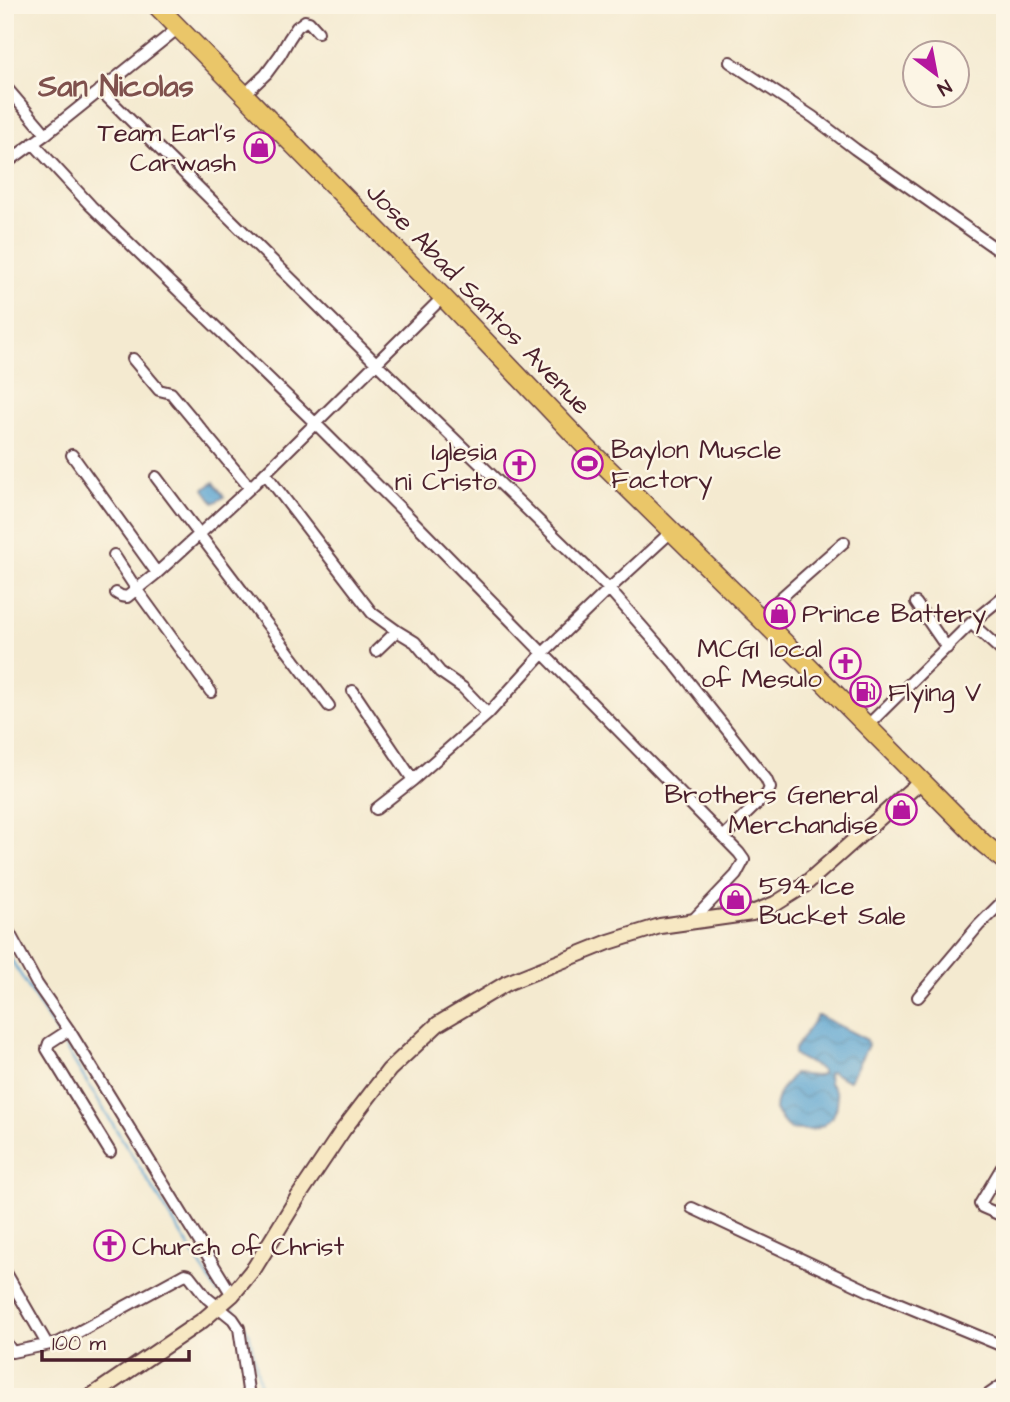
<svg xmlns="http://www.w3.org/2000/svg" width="1010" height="1402" font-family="'Architects Daughter',sans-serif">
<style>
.water{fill:url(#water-waves);stroke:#51617e;stroke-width:2}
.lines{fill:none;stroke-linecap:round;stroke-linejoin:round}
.stream{stroke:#58a3d0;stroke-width:2.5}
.minor-casing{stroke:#643d44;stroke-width:14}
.secondary-casing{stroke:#643d44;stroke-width:18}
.trunk-casing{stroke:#643d44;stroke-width:21}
.minor{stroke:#fff;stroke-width:10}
.secondary{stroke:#f7e8c3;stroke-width:14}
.trunk{stroke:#eac669;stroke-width:18}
.labels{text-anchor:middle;stroke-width:5;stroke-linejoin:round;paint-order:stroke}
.poi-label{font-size:26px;fill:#4a1f2b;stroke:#fcf5e5;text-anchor:start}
.street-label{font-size:26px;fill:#4a1f2b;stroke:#fcf5e5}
.quarter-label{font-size:30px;font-weight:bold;fill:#7f514d;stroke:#fcf5e5}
</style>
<defs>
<pattern id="water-waves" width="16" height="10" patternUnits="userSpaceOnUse" patternTransform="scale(1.75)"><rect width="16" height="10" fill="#58a3d0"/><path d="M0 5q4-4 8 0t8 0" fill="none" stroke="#4b84a9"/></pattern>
</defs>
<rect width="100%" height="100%" fill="#fcf5e5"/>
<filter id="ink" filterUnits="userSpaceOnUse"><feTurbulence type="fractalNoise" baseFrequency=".0143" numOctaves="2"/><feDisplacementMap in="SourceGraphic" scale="14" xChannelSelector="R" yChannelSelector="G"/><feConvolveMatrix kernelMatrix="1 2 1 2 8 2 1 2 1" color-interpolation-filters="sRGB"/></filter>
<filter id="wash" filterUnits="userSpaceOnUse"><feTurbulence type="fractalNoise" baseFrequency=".00686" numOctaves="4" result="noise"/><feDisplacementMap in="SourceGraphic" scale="28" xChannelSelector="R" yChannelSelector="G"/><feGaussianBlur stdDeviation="1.57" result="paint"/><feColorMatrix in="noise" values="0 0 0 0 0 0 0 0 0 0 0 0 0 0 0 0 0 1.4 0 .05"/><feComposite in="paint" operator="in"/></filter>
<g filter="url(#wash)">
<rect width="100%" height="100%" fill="#f4ead0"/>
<!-- water -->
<path class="water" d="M 214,482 L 224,497 L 214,503 L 204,489 Z
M 817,1016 L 820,1016 L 867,1040 L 868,1045 L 850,1080 L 847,1080 L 832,1072 L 828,1073 L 829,1083 C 849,1101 830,1131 806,1130 C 800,1130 794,1131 789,1128 C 783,1124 779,1116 775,1110 C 776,1094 783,1086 794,1074 L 817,1076 L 822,1074 L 822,1071 C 815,1063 802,1062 794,1054 L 794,1050 Z"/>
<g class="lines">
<!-- stream -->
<path class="stream" d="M 5,950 L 57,1033
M 60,1039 L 217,1292
M 231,1306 L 249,1333 L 263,1397"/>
</g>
</g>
<g filter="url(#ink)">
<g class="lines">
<defs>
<path id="minor" d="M 730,62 L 813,117 L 855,149 L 1005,255
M 5,86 L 46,134
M 100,90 L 376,363 L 609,589 L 674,663 L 766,779 L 770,788 L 767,794 L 724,836
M 244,95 L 266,74 L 280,55 L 289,39 L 297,27 L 305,21 L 309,22 L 318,32
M 33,143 L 91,206 L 315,423 L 412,520 L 739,853 L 744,860 L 736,875 L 692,921
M 5,164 L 46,134 L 177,29
M 133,359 L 159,390 L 171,393 L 250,488
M 72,455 L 157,573
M 265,473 L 372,613 L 397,631
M 156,477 L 329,706
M 114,555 L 137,590 L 211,692
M 116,593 L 121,596 L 127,597 L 157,573 L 250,488 L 443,297
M 916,603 L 947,648
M 759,617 L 844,542
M 971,623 L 1005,654
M 376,651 L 397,631 L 415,642 L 440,672 L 463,688 L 488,714
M 353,691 L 413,780
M 867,726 L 971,623 L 1005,595
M 376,809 L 413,780 L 488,714 L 543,653 L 609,589 L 672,531
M 5,925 L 37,984 L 69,1030 L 232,1295
M 918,997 L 979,925 L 1005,899
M 69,1030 L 49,1043 L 47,1049 L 110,1152
M 1005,1162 L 980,1204 L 982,1207 L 1005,1217
M 692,1208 L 869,1291 L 1005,1347
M 5,1271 L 47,1344
M 5,1341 L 12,1352 L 60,1342 L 185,1274 L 189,1275 L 207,1298 L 233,1319 L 239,1328 L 249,1397
M 985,1397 L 1005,1383"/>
<path id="secondary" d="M 90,1397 L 203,1320 L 232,1295 L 255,1267 L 298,1197 L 343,1130 L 389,1070 L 438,1024 L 507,983 L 609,942 L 660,926 L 752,913 L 775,904 L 802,887 L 921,781"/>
<path id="trunk" d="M 156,5 L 443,297 L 586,447 L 759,617 L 983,843 L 1005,861"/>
</defs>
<!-- minor casing -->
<use href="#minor" class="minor-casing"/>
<!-- secondary casing -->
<use href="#secondary" class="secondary-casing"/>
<!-- trunk casing -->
<use href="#trunk" class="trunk-casing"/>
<!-- minor -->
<use href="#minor" class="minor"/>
<!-- secondary -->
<use href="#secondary" class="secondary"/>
<!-- trunk -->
<use href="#trunk" class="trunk"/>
</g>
</g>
<!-- icons -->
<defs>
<symbol id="shop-ring" viewBox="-11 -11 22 22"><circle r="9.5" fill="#fcf5e5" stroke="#b5179e" stroke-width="1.5"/><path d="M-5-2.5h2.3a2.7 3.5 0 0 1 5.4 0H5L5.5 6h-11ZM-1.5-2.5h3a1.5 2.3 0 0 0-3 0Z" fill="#b5179e"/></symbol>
<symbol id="stadium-ring" viewBox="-11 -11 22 22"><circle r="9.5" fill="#fcf5e5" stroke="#b5179e" stroke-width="1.5"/><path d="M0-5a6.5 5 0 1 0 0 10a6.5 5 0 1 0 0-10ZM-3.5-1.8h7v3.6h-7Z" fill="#b5179e"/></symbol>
<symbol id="church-ring" viewBox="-11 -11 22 22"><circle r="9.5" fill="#fcf5e5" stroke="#b5179e" stroke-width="1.5"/><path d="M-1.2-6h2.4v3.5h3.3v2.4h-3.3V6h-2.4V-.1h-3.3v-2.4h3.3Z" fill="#b5179e"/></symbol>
<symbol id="fuel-ring" viewBox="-11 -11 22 22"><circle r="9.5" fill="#fcf5e5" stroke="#b5179e" stroke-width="1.5"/><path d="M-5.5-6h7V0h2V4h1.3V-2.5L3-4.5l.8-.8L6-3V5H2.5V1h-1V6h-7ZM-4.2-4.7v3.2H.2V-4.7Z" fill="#b5179e"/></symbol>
</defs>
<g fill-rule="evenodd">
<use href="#shop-ring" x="242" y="130" width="35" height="35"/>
<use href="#stadium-ring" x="570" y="446" width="35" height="35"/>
<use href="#church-ring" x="502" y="448" width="35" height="35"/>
<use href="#shop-ring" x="762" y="596" width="35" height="35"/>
<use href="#church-ring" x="828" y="646" width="35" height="35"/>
<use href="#fuel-ring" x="848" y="674" width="35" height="35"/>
<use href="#shop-ring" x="884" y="792" width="35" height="35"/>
<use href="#shop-ring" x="718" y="882" width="35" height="35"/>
<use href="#church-ring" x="92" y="1228" width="35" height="35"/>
</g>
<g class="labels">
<!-- poi labels -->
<g class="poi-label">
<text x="236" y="141" text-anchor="end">Team Earl's<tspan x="236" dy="30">Carwash</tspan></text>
<text x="611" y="458">Baylon Muscle<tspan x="611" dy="30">Factory</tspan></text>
<text x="497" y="460" text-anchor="end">Iglesia<tspan x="497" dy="30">ni Cristo</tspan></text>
<text x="802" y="622">Prince Battery</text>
<text x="822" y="657" text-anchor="end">MCGI local<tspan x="822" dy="30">of Mesulo</tspan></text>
<text x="888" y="701">Flying V</text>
<text x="878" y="803" text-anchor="end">Brothers General<tspan x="878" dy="30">Merchandise</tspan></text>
<text x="759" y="894">594 Ice<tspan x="759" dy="30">Bucket Sale</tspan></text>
<text x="132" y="1255">Church of Christ</text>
</g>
<!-- street labels -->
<g class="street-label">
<text transform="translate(479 298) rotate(46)" y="9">Jose Abad Santos Avenue</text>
</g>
<!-- quarter labels -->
<g class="quarter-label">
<text x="116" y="96">San Nicolas</text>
</g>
</g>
<!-- margin -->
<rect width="1010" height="1402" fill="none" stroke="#fcf5e5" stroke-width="28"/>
<!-- north arrow -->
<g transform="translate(936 74) rotate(148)"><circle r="33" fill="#fcf5e5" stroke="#b59f9b" stroke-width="2"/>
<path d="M0-5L12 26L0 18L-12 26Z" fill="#b5179e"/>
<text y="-10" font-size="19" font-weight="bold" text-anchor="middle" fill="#4a1f2b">N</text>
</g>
<!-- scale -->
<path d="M42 1350v10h147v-10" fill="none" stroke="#4a1f2b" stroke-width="3.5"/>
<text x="52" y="1350" font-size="21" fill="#4a1f2b" stroke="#fcf5e5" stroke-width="5" paint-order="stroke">100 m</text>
</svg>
